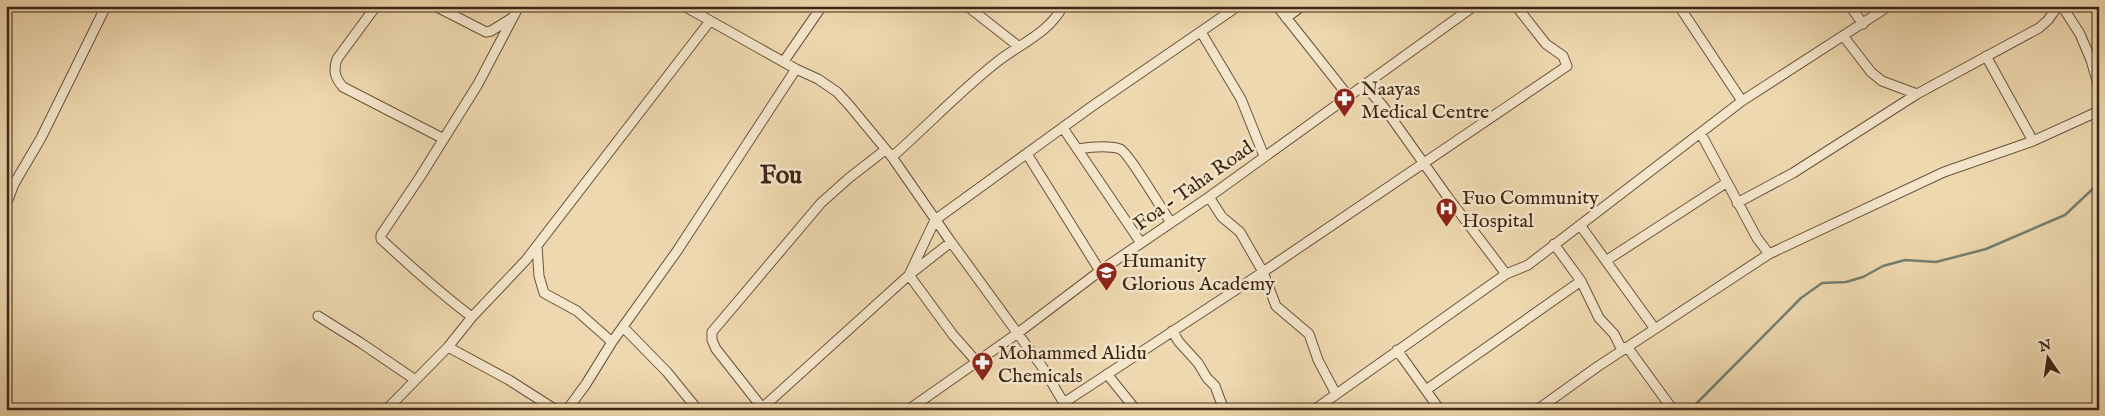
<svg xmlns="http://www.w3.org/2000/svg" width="2105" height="416" font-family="'IM FELL English',serif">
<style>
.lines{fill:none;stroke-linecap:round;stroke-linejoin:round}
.stream{stroke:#747f6f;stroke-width:2.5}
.minor-casing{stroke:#69523c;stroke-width:11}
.minor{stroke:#f4e6cb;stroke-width:9}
.labels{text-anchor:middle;stroke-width:5;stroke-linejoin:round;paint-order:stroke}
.poi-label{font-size:20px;fill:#3d2615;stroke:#f4e6cb;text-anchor:start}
.street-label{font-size:20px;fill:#3d2615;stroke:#f4e6cb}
.district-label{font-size:25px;font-weight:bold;fill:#3d2615;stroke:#f4e6cb}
</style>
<rect width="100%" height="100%" fill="#eed8af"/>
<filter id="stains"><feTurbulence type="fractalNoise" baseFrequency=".004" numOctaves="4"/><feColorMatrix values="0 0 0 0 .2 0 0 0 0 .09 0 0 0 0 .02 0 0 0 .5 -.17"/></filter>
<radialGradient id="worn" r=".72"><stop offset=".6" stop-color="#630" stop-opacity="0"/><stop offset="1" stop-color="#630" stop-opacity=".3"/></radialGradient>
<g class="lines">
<!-- stream -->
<path class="stream" d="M 1690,410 L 1801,298 L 1822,283 L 1846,282 L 1863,277 L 1883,266 L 1905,260 L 1936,262 L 1986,249 L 2065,215 L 2099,183"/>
<defs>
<path id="minor" d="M 376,6 L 337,59 C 333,71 335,78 343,87 L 444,139
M 435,6 L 486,32 L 491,31 L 512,18
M 684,6 L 796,69 L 818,79 L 837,92 L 849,105 L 892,157 L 951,242 L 1043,368 L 1068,410
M 967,6 L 1018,46
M 1277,6 L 1349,97
M 1679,6 L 1742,101
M 1850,6 L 1863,24
M 2062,6 L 2080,34 L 2091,60 L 2099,88
M 1286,18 L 1302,6
M 1201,32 L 1241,99 L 1264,156
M 1844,37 L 1871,72 L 1882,81 L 1917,94
M 1986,56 L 2033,141
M 784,61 L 822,6
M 1364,85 L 1383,106 L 1447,196 L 1506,274
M 1063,128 L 1141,243
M 1701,134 L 1757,238 L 1769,254
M 1078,149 C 1091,147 1107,145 1120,149 C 1128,152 1163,211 1171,223
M 1027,154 L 1100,271
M 892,157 C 927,126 960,91 997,62 C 1021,43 1048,34 1063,6
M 1209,197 L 1222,217 L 1240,232 L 1263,272 L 1276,306 L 1309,334 L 1318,360 L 1336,394
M 1737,203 L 1793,173 L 1917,94 L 2039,28 L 2048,20 L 2058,6
M 6,205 L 14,184 L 41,138 L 106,6
M 1580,225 L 1655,329
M 1554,244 L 1581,281 L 1599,318 L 1614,334 L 1620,346 L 1628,348 L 1673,410
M 537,246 L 539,276 L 544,293 L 577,311 L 612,342
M 1607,260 L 1726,183
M 909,275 L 935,220 L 1091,107 L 1238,6
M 909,275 L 953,335 L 977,362
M 318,316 L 361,343 L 414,379
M 472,317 C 440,293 410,266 381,239 L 381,235 L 420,177 L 478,84 L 519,6
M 623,327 L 667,372 L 698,410
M 1172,331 L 1179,342 L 1198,363 L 1207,378 L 1215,386 L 1224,410
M 448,347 L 509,380 L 556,410
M 1397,350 L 1440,410
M 1107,374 L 1136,410
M 1426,390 L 1581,281
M 1065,402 L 1263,272 L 1567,66 L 1563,56 L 1546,44 L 1516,6
M 386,410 L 448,347 L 472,317 L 526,260 L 710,21
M 567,410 L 586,384 L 612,342 L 677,251 L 796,69
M 760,410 L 909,275 L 951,242
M 764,410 L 716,349 L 712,340 L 712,332 L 821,203 L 849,178 L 885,150
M 908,410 L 1018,333 L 1100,271 L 1209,197 L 1474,6
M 1314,410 L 1506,274 L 1528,265 L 1742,101 L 1889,6
M 1537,410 L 1597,367 L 1769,254 L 1944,172 L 2033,141 L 2099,111"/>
</defs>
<!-- minor casing -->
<use href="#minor" class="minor-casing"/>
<!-- minor -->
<use href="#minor" class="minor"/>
</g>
<!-- icons -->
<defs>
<symbol id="pharmacy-pin" viewBox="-11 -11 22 30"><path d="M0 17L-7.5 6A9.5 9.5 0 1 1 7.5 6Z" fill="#8f2418" stroke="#f4e6cb"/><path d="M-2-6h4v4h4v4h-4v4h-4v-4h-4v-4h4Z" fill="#fff"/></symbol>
<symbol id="hospital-pin" viewBox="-11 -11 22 30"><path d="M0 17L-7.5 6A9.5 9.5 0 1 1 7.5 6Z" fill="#8f2418" stroke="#f4e6cb"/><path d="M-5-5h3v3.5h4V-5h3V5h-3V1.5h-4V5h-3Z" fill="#fff"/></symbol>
<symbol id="school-pin" viewBox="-11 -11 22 30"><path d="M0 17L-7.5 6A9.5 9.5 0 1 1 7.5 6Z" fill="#8f2418" stroke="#f4e6cb"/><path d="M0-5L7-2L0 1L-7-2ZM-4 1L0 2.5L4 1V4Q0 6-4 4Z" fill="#fff"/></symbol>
</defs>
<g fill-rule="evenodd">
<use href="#pharmacy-pin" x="1332" y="86" width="25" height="34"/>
<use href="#hospital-pin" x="1434" y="196" width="25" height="34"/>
<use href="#school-pin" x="1094" y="260" width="25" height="34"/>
<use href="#pharmacy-pin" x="970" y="350" width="25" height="34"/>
</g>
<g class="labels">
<!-- poi labels -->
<g class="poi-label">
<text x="1361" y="95">Naayas<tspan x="1361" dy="23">Medical Centre</tspan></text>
<text x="1462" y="204">Fuo Community<tspan x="1462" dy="23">Hospital</tspan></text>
<text x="1122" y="267">Humanity<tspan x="1122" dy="23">Glorious Academy</tspan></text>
<text x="998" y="359">Mohammed Alidu<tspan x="998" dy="23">Chemicals</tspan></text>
</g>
<!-- street labels -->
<g class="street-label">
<text transform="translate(1193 185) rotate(-35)" y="7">Foa - Taha Road</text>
</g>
<!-- district labels -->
<g class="district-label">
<text x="781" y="183">Fou</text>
</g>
</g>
<!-- margin -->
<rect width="2105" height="416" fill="none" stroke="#eed8af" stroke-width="25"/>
<rect x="8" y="8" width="2090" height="401" fill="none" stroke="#3d2615" stroke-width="2.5"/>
<rect x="12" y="12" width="2080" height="391" fill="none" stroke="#3d2615"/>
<!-- north arrow -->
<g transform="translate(2048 358) rotate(347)" stroke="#f4e6cb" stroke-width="4" paint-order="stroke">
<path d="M0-4L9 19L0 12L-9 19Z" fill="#3d2615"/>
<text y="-8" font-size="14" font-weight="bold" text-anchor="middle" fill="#3d2615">N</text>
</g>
<rect width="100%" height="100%" filter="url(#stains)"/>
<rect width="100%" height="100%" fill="url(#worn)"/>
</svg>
